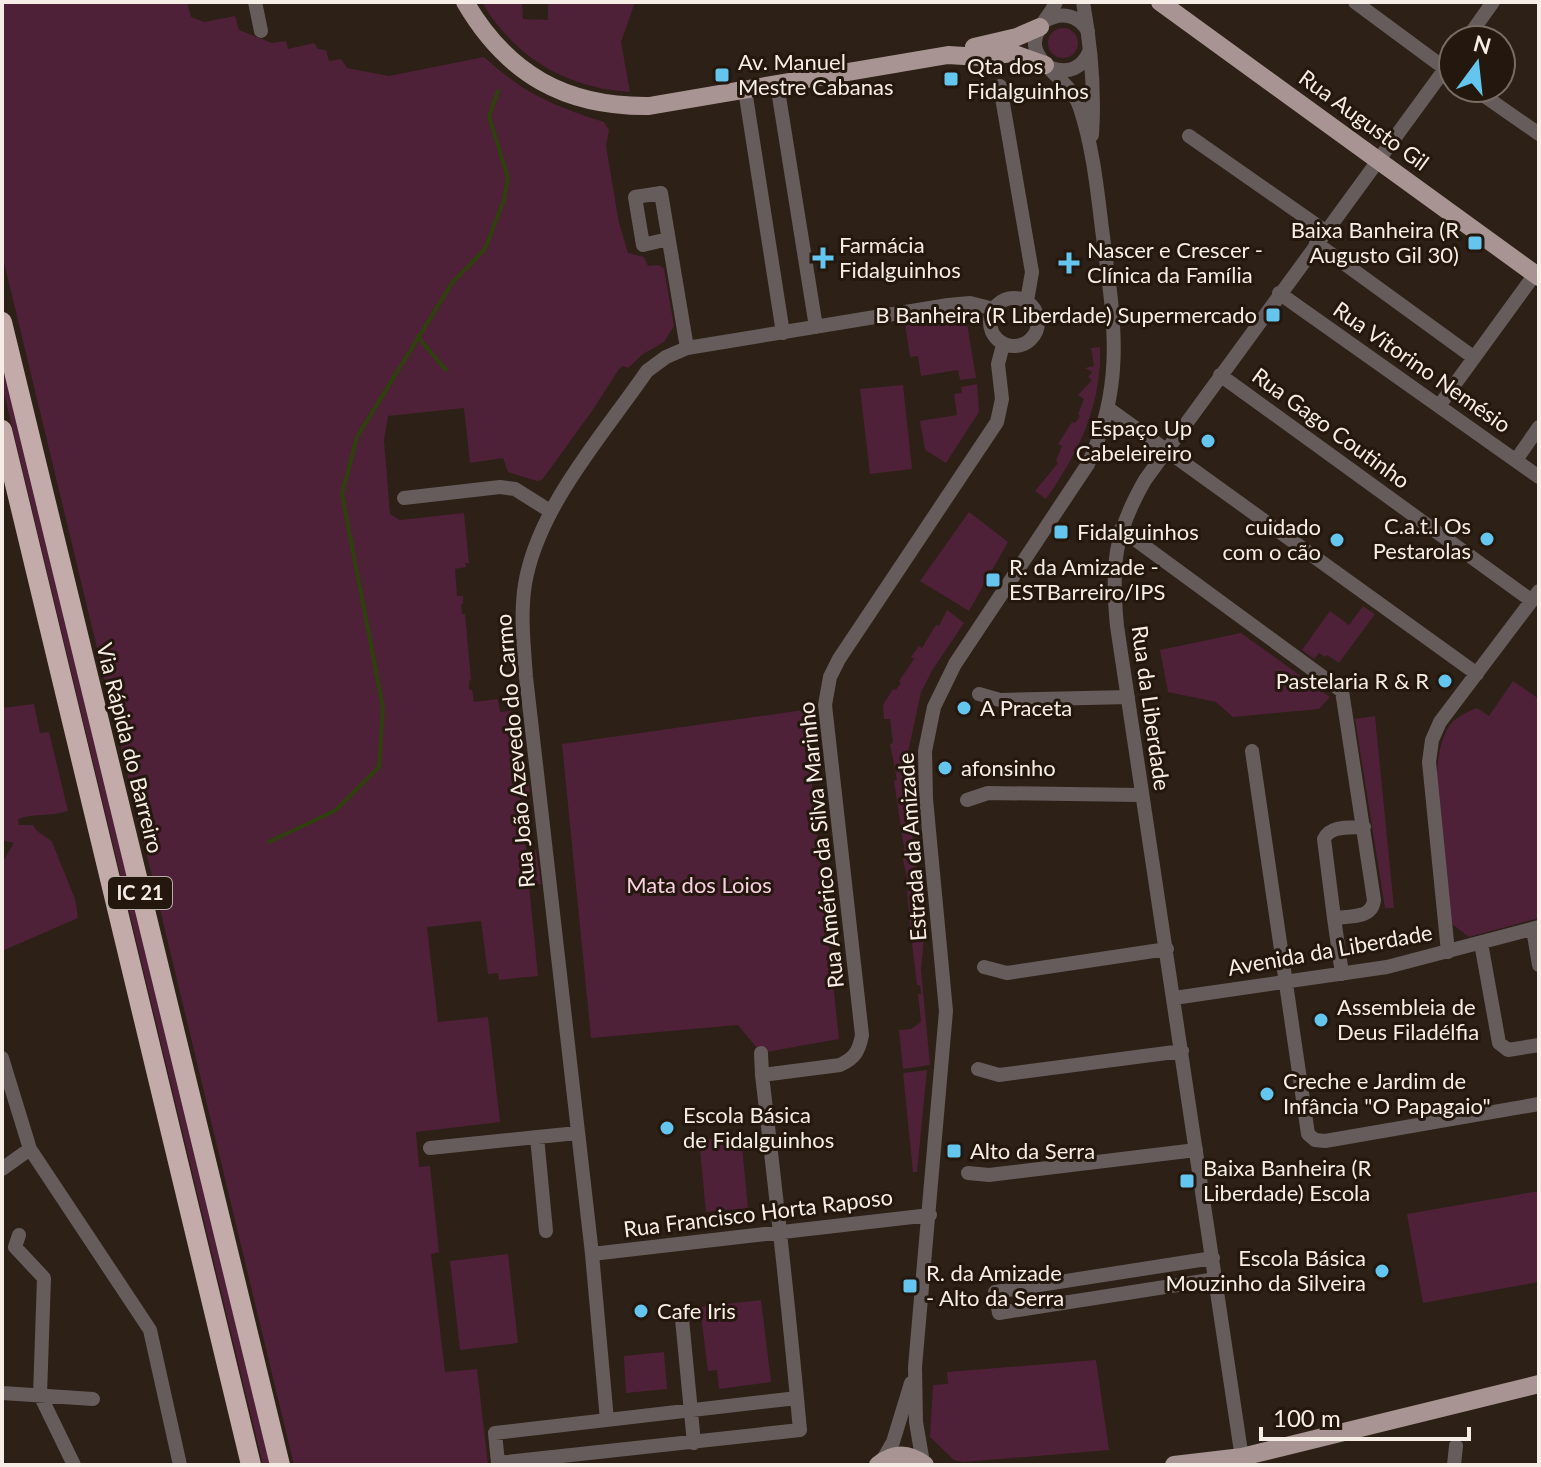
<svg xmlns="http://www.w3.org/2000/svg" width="1541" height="1467" font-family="Lato,sans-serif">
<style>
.green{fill:#4e2138}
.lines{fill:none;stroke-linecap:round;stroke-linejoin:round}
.stream{stroke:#2f3f0e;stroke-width:4}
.minor{stroke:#665c5b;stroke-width:14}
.major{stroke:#a89593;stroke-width:18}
.highway{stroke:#c2aba9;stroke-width:20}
.poi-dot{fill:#64c5ee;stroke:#24170d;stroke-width:3}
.labels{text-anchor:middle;stroke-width:6;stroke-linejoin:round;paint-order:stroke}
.shield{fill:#24170d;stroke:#b7ada5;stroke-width:2}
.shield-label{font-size:20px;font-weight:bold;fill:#f6ede6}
.poi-label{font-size:22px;fill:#f6ede6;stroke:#24170d;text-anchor:start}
.street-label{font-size:22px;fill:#f6ede6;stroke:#24170d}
.park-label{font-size:22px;fill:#f8d0e1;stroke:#24170d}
</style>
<rect width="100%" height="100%" fill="#2d2016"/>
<!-- green -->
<path class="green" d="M 2,2 L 187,2 L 191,17 L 204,22 L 235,16 L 239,30 L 272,43 L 286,41 L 288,49 L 314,43 L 318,49 L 326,50 L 329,61 L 341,59 L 347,68 L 389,76 L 484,57 C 525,94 552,105 604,122 L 609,130 L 606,146 L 619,223 L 628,253 L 644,257 L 648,266 L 659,265 L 664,269 L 674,326 L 664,342 L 643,354 L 628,368 L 623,366 L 619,369 L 592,411 L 542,480 L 537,481 L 508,472 L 503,458 L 470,463 L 464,408 L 388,416 L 384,440 L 390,514 L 400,520 L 464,513 L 469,563 L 465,563 L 466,567 L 455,569 L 457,596 L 463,596 L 463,604 L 461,604 L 462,614 L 465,614 L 471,680 L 469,681 L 469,690 L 472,690 L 474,702 L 498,699 L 500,712 L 511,711 L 516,763 L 526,762 L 530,795 L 520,796 L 526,850 L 536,850 L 541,884 L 529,885 L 538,976 L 499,980 L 498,973 L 488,974 L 481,921 L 427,927 L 438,1022 L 488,1017 L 500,1122 L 416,1132 L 419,1167 L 430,1166 L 439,1252 L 431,1254 L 445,1372 L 477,1369 L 488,1465 L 294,1465 L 2,254 Z
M 482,2 L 522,2 L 523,19 L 548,20 L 548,2 L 635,2 L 621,42 L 630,92 C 566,88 514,57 482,2 Z
M1048 43a15 15 0 1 1 30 0a15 15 0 1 1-30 0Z
M 961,315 L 966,318 L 976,378 L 960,380 L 958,370 L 921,376 L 918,356 L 910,357 L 905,324 Z
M 1100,347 C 1102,405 1079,452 1046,499 L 1035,491 L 1058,463 L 1056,461 L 1062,446 L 1058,444 L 1072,422 L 1075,423 L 1080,416 L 1078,414 L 1084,399 L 1078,395 L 1092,380 L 1088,377 L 1092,372 L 1085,368 L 1094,366 L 1091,348 Z
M 2,352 L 272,1465 L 263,1465 L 235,1349 L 2,385 Z
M 977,384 L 979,412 L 946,463 L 925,450 L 920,421 L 957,415 L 954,394 L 962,393 L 961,387 Z
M 903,385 L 912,469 L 870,474 L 860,389 Z
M 969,512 L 1008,542 L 969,611 L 920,581 Z
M 1363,606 L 1375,614 L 1339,663 L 1327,655 L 1325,657 L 1319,653 L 1314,659 L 1302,650 L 1330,611 L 1349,625 Z
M 947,610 L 964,623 L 933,669 L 921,692 L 907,757 L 910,812 L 924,937 L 921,970 L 930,1065 L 903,1069 L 899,1030 L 911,1029 L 921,1022 L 918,994 L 921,994 L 920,985 L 917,985 L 912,943 L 915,942 L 914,934 L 911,934 L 907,891 L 910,891 L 902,855 L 905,854 L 894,781 L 897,780 L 890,744 L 893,743 L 890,719 L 884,719 L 883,705 L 893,689 L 896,690 L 901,683 L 899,681 L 914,659 L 911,657 L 919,646 L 922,648 L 936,625 L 939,626 Z
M 1241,633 L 1330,697 L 1319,709 L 1233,717 L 1216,702 L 1168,692 L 1160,650 Z
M 1513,681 L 1539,699 L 1539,918 L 1469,937 L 1452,924 C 1447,877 1425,777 1445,734 C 1451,719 1462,714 1477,708 L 1489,716 Z
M 34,704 L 40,733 L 49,732 L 68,811 C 50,817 32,813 18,819 L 19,825 L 33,825 C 37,834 46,835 52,842 L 75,899 L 78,918 L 2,951 L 2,863 L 14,843 L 2,840 L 2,708 Z
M 804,710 L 839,1039 L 761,1053 L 738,1025 L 591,1038 L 562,744 Z
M 1375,716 L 1394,908 L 1385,908 L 1355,719 Z
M 927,1070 L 917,1172 L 913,1172 L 903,1073 Z
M 741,1136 L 748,1208 L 706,1212 L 699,1140 Z
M 1539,1191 L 1539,1282 L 1423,1303 L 1407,1214 Z
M 508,1254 L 518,1343 L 460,1350 L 450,1261 Z
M 761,1300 L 771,1382 L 719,1389 L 717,1370 L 708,1371 L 700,1307 Z
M 664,1352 L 667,1389 L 626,1393 L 624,1356 Z
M 1096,1360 L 1109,1450 L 963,1462 L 954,1460 L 930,1437 L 933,1385 L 948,1384 L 947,1372 Z"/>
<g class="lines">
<!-- stream -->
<path class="stream" d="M 417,336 L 446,370
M 269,842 L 336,810 L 379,767 L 383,708 L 342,494 L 357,437 L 452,283 L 485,249 L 504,200 L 508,178 L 489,116 L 498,91"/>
<!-- minor -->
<path class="minor" d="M 255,2 L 261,31
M 1083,2 C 1091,46 1095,90 1092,135
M 1355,2 L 1451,73
M 1045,21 C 1062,11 1078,15 1088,31
M 1466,40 L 1493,2
M 1051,68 C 1069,74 1082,68 1089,52
M 777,84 L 816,327
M 1000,86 L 1032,272 L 1027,301
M 1473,88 L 1539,134
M 745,90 L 783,333
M 1189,136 L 1325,231
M 668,239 L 643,245 L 635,197 L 661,193 L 687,348
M 1316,243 L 1473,357
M 1279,293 L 1539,477
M990 322a24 24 0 1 1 48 0a24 24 0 1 1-48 0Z
M 1220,375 L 1532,601
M 1439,406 L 1535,274
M 1109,409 L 1477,674
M 1516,460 L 1539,427
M 404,498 L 500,487 L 515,489 L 550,511
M 1121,529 L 1342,691 L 1374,900 C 1372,919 1350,916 1334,918 L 1342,974
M 979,694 L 1000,700 L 1128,697
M 1252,751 L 1308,1134 L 1315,1140 L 1325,1141 L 1539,1104
M 967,800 L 988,793 L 1141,795
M 1334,918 L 1324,839 C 1330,825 1350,828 1364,827
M 1533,929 L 1539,965
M 1481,943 L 1499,1043 L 1508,1050 L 1539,1045
M 1448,952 L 1429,762 L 1432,740 L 1440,722 L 1539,591
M 984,967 L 1007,973 L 1167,949
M 1174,998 L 1387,967 L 1539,927
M 761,1053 L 762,1075
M 2,1058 L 30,1149 L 150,1330 L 180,1465
M 978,1069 L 999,1075 L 1182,1051
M 537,1137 L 546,1231
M 430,1148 L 577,1133
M 2,1169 L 30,1149
M 968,1173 L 989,1175 L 1196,1150
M 19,1235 L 15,1247 L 44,1278 L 40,1395 L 74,1465
M 592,1254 L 930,1215
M 1213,1258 L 995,1292 L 999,1313 L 1216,1279
M 682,1319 L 694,1443
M 2,1393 L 93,1399
M 797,1398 L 495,1433 L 498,1463 L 800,1430 C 789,1311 776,1193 762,1075 L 840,1065 C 855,1058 859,1051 862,1035 L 825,705 L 830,677 L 839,659 L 997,422 L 1002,399 L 998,364 L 1003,345
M 607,1420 L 592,1254 L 526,677 C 524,647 520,615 525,584 C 538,507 603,435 647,371 L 666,357 L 687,348 L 948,305 L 970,303 L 994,309
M 882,1461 L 893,1442 L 911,1383
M 923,1463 L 916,1422 L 915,1367 L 946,1011 L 926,799 L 925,751 L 934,707 L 955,664 L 1088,464 C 1127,382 1113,315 1102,229 C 1097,188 1093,148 1080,108 C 1072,82 1037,66 1035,45 C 1034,28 1050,17 1056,2
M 1243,1465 L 1117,626 C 1111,565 1114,534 1145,480 L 1453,58
M 1454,1465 L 1456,1446"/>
<!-- major -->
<path class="major" d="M 465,2 C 507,74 565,107 649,106 L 948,55 L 981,57 L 1012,53 L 1045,65
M 1160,2 L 1539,277
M 974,47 L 1017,37 L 1040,27
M 878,1465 C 894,1452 909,1453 925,1465
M 1174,1465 L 1242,1457 L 1539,1384"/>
<!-- highway -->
<path class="highway" d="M 2,322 L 280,1465
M 2,430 L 251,1465"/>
</g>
<!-- markers -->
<g class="poi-dot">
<rect x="714" y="67" width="16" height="16" rx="4"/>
<rect x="943" y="71" width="16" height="16" rx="4"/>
<rect x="1467" y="235" width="16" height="16" rx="4"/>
<path d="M819 246h8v8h8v8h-8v8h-8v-8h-8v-8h8z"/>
<path d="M1065 251h8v8h8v8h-8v8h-8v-8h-8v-8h8z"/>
<rect x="1265" y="307" width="16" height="16" rx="4"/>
<circle cx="1208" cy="441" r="8"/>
<rect x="1053" y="524" width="16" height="16" rx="4"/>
<circle cx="1487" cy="539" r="8"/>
<circle cx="1337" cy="540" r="8"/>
<rect x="985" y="572" width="16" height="16" rx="4"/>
<circle cx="1445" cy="681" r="8"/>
<circle cx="964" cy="708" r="8"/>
<circle cx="945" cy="768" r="8"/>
<circle cx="1321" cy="1020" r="8"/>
<circle cx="1267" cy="1094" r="8"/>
<circle cx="667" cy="1128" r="8"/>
<rect x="946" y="1143" width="16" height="16" rx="4"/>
<rect x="1179" y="1173" width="16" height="16" rx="4"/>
<circle cx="1382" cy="1271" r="8"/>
<rect x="902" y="1278" width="16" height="16" rx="4"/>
<circle cx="641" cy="1311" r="8"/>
</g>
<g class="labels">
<!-- shield labels -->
<rect class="shield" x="108" y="877" width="64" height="32" rx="6"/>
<g class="shield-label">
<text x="140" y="900">IC 21</text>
</g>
<!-- poi labels -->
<g class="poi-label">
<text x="738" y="70">Av. Manuel<tspan x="738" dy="25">Mestre Cabanas</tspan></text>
<text x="967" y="74">Qta dos<tspan x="967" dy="25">Fidalguinhos</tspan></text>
<text x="1459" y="238" text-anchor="end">Baixa Banheira (R<tspan x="1459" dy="25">Augusto Gil 30)</tspan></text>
<text x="839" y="253">Farmácia<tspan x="839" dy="25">Fidalguinhos</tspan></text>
<text x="1087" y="258">Nascer e Crescer -<tspan x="1087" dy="25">Clínica da Família</tspan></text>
<text x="1257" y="323" text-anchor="end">B Banheira (R Liberdade) Supermercado</text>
<text x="1192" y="436" text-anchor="end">Espaço Up<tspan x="1192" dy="25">Cabeleireiro</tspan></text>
<text x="1471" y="534" text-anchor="end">C.a.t.l Os<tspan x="1471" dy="25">Pestarolas</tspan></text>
<text x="1321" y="535" text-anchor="end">cuidado<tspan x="1321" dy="25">com o cão</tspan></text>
<text x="1077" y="540">Fidalguinhos</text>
<text x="1009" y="575">R. da Amizade -<tspan x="1009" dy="25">ESTBarreiro/IPS</tspan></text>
<text x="1429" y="689" text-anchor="end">Pastelaria R &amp; R</text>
<text x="980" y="716">A Praceta</text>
<text x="961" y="776">afonsinho</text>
<text x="1337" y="1015">Assembleia de<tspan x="1337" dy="25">Deus Filadélfia</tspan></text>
<text x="1283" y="1089">Creche e Jardim de<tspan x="1283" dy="25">Infância "O Papagaio"</tspan></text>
<text x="683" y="1123">Escola Básica<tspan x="683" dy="25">de Fidalguinhos</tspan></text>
<text x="970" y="1159">Alto da Serra</text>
<text x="1203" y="1176">Baixa Banheira (R<tspan x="1203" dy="25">Liberdade) Escola</tspan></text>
<text x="1366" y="1266" text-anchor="end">Escola Básica<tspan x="1366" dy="25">Mouzinho da Silveira</tspan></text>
<text x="926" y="1281">R. da Amizade<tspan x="926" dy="25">- Alto da Serra</tspan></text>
<text x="657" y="1319">Cafe Iris</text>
</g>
<!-- street labels -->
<g class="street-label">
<text transform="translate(1364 120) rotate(36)" y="8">Rua Augusto Gil</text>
<text transform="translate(1422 367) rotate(35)" y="8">Rua Vitorino Nemésio</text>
<text transform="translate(1331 428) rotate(36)" y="8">Rua Gago Coutinho</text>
<text transform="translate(1151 708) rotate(82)" y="8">Rua da Liberdade</text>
<text transform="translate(130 748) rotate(76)" y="8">Via Rápida do Barreiro</text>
<text transform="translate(515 751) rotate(-95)" y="8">Rua João Azevedo do Carmo</text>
<text transform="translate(821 845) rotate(-96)" y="8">Rua Américo da Silva Marinho</text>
<text transform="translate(912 847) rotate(-94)" y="8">Estrada da Amizade</text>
<text transform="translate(1330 950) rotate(-10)" y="8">Avenida da Liberdade</text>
<text transform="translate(758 1213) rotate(-7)" y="8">Rua Francisco Horta Raposo</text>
</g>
<!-- park labels -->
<g class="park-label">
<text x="699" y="893">Mata dos Loios</text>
</g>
</g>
<!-- border -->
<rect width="1541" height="1467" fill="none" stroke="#f6ede6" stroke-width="8"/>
<!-- north arrow -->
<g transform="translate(1477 64) rotate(15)"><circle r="38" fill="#24170d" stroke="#786d64" stroke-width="2"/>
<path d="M0-6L14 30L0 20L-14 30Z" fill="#64c5ee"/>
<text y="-12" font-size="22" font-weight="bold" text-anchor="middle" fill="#f6ede6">N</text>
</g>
<!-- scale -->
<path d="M1261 1427v12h208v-12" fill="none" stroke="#f6ede6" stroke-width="4"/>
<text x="1273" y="1427" font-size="24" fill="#f6ede6" stroke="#24170d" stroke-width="6" paint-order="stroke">100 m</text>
</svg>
